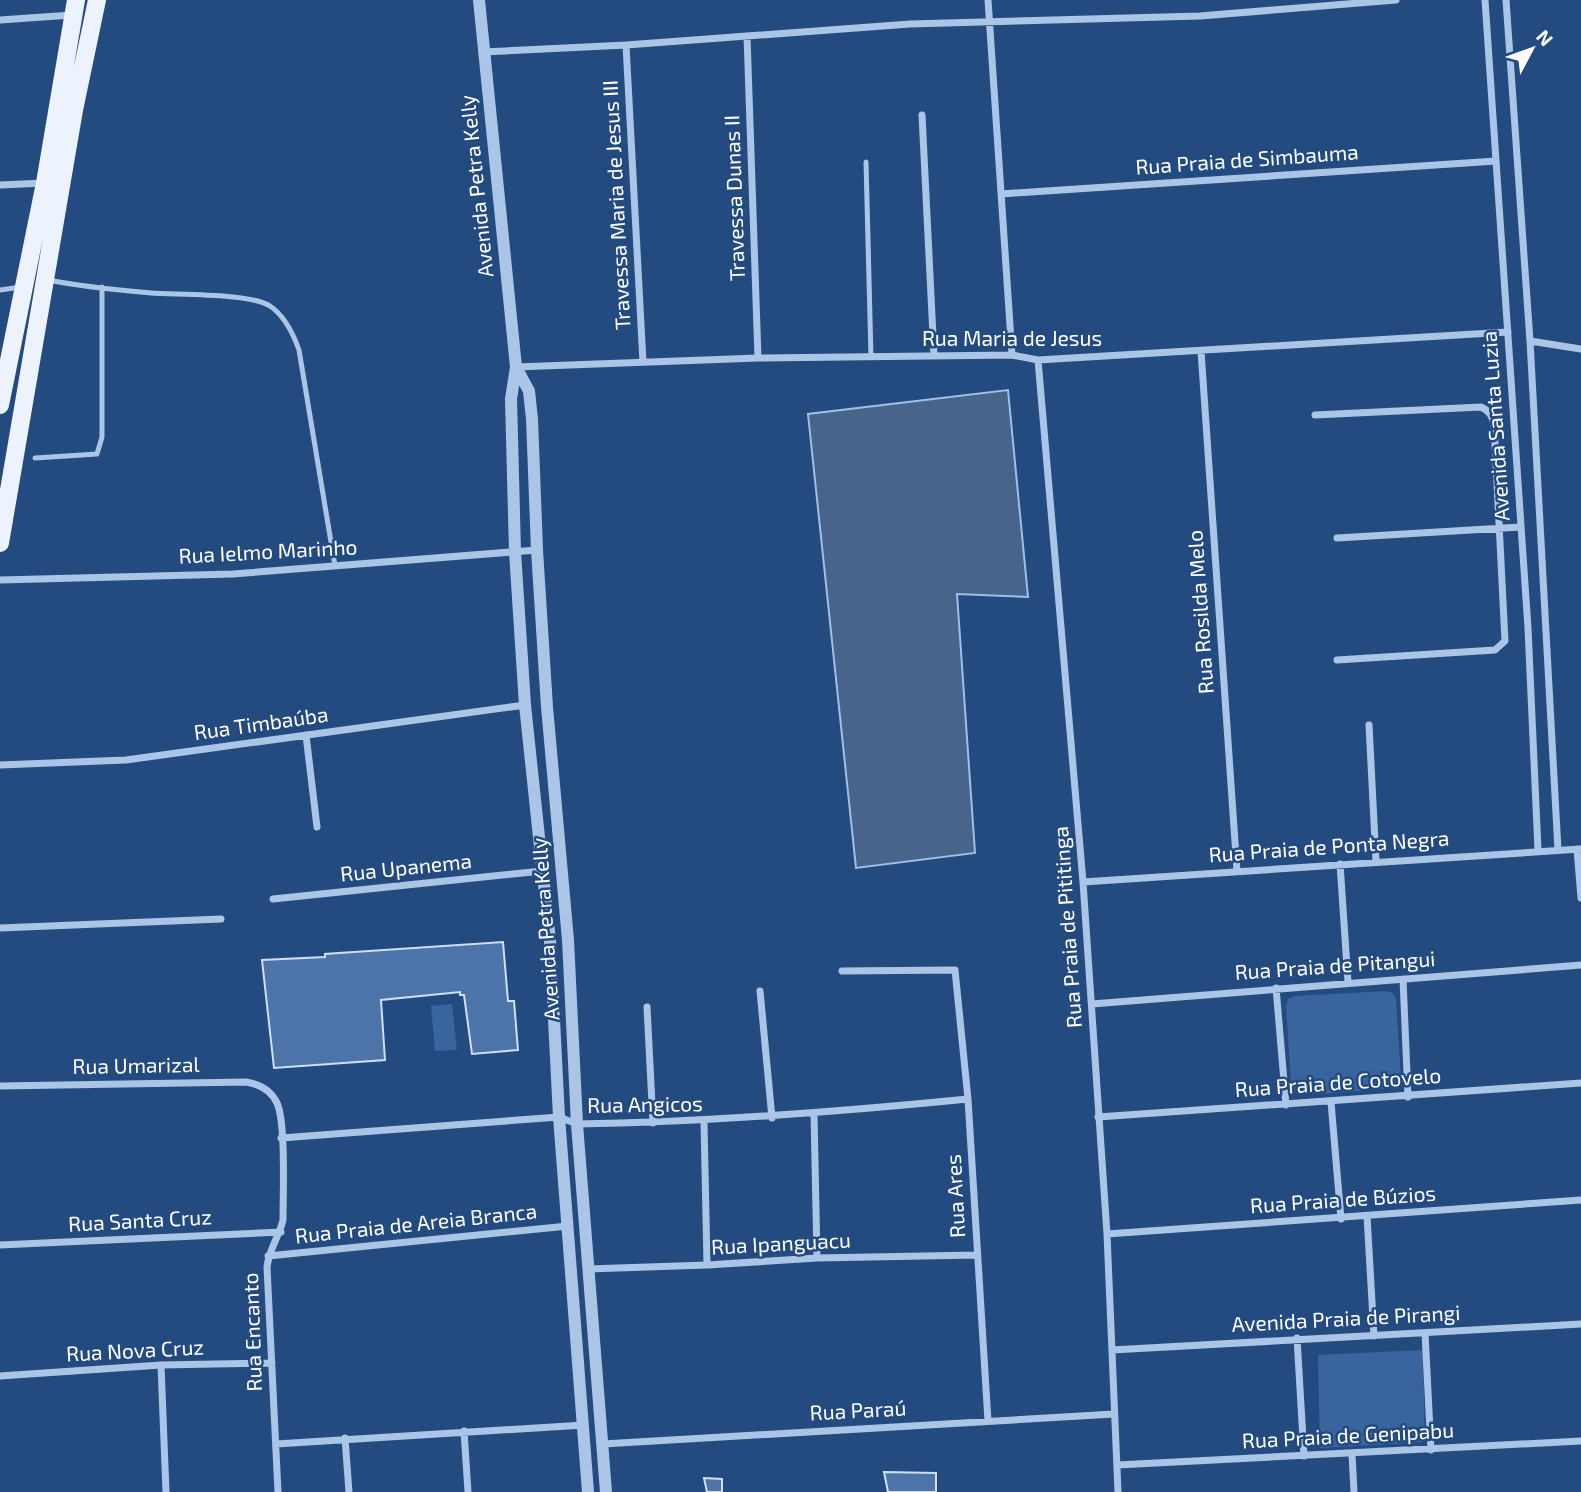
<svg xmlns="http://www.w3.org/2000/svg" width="1581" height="1492" font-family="'Exo 2',sans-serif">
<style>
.green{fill:#39649e}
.water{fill:#48648b;stroke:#9fbfe7;stroke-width:2}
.building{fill:#4d74a9;stroke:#cfdff5;stroke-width:2}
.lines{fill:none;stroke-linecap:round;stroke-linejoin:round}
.service{stroke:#abc5e7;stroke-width:5}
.minor{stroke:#abc5e7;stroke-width:7}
.tertiary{stroke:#abc5e7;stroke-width:12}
.primary{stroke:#edf3fd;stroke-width:18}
.labels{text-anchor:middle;stroke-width:5;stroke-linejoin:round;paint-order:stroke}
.street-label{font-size:21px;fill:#fff;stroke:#244b80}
</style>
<rect width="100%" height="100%" fill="#244b80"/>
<!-- green -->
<path class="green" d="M 1386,991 L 1393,993 L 1396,999 L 1401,1078 L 1399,1085 L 1393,1088 C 1371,1089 1312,1098 1294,1091 L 1291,1085 L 1286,1006 L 1288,999 L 1295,996 Z
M 452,1004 L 457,1050 L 435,1051 L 431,1006 Z
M 1423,1350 L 1425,1442 L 1320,1448 L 1318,1355 Z"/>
<!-- water -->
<path class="water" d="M 1008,390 L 1028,597 L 957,594 L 975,853 L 856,868 L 808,414 Z"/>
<!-- building -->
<path class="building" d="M 503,942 L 508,1001 L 514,1001 L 518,1050 L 472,1054 L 464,995 L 460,995 L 460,992 L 381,1000 L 385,1060 L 274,1068 L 262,960 L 325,957 L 325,954 L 354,952 Z
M 884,1472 L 936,1473 L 936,1492 L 888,1492 Z
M 704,1478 L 722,1479 L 722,1492 L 707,1492 Z"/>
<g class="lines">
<!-- service -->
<path class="service" d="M 866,162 L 871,357
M 49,280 C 82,287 117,290 151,293 C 177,295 251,293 270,306 C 285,316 293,333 299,350 L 335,566
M 0,290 L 21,287
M 35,458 L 97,454 L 102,437 L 102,287"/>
<!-- minor -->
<path class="minor" d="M 988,0 L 1012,355
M 1485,0 L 1528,628 L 1538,850
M 1506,0 L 1530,341 L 1558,850
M 0,20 L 72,15
M 747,36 L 758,358
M 626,45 L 643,362
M 482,52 L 626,45 L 910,24 L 1200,16 L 1396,0
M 922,115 L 934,356
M 0,185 L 45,183
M 1001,194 L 1496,161
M 1530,341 L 1581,349
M 1201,351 L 1237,871
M 1038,360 L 1083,882 L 1107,1234 L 1118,1492
M 516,367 L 758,358 L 1012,355 L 1038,360 L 1508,332
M 1315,415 L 1481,407 C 1489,411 1492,415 1494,424 L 1505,641 L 1495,650 L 1337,660
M 1337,538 L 1521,527
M 0,580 L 233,574 L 537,550
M 1369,725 L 1376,861
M 306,735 L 317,827
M 0,765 L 126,760 L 525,705
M 1577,849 L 1581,898
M 1340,864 L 1348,982
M 1083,882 L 1581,849
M 273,899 L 542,871
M 0,928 L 221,919
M 842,971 L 955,970 L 968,1099 L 988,1421
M 1403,979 L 1408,1097
M 1276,988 L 1286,1105
M 760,991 L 772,1118
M 1092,1004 L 1581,965
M 647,1007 L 653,1123
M 0,1086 L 246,1082 C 259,1084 271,1090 277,1103 C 286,1123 283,1195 283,1220 C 279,1237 269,1249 267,1267 L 278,1492
M 1331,1102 L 1341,1219
M 814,1114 L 817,1258
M 1098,1117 L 1581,1083
M 704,1122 L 707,1265
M 281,1138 L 559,1117 L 577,1124 C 710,1122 836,1112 968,1099
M 1367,1216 L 1374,1336
M 1107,1234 L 1581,1200
M 0,1245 L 281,1232
M 268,1256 L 568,1226
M 588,1269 L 707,1265 L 817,1258 L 977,1255
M 1425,1333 L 1431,1450
M 1297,1338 L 1304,1456
M 1112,1350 L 1581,1324
M 161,1365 L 166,1492
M 0,1376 L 161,1365 L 272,1363
M 464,1431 L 468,1492
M 345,1438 L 349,1492
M 276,1444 L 584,1425
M 603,1444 L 1114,1414
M 1352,1454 L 1354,1492
M 1117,1465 L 1581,1441"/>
<!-- tertiary -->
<path class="tertiary" d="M 479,0 L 516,367 L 511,399 L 515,552 L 525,705 L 550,941 L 559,1117 L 588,1492
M 516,367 L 529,391 L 532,419 L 537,550 L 547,707 L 568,940 L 577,1124 L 606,1492"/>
<!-- primary -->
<path class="primary" d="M 0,405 L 45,183 L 76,0
M 0,543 L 74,110 L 97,0"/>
</g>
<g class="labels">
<!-- street labels -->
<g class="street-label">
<text transform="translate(1247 160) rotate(-4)" y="7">Rua Praia de Simbauma</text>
<text transform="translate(477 186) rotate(-96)" y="7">Avenida Petra Kelly</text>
<text transform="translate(735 198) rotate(-92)" y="7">Travessa Dunas II</text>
<text transform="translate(617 205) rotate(-93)" y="7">Travessa Maria de Jesus III</text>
<text x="1012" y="346">Rua Maria de Jesus</text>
<text transform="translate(1496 426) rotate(-94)" y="7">Avenida Santa Luzia</text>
<text transform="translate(268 552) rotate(-3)" y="7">Rua Ielmo Marinho</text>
<text transform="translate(1201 612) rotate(-94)" y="7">Rua Rosilda Melo</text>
<text transform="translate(261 724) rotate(-8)" y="7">Rua Timbaúba</text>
<text transform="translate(1329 847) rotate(-4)" y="7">Rua Praia de Ponta Negra</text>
<text transform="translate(406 868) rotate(-6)" y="7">Rua Upanema</text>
<text transform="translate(1068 927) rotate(-94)" y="7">Rua Praia de Pititinga</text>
<text transform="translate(546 929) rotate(-94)" y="7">Avenida Petra Kelly</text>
<text transform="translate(1335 966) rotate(-4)" y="7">Rua Praia de Pitangui</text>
<text transform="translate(136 1066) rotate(-1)" y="7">Rua Umarizal</text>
<text transform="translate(1338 1083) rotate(-4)" y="7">Rua Praia de Cotovelo</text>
<text transform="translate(645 1105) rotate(-1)" y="7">Rua Angicos</text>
<text transform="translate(956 1196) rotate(-93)" y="7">Rua Ares</text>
<text transform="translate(1343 1200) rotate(-4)" y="7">Rua Praia de Búzios</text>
<text transform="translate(140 1221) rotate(-3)" y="7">Rua Santa Cruz</text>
<text transform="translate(416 1224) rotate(-6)" y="7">Rua Praia de Areia Branca</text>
<text transform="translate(781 1244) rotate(-3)" y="7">Rua Ipanguacu</text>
<text transform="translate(1346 1319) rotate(-3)" y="7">Avenida Praia de Pirangi</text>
<text transform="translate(253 1332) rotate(-92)" y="7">Rua Encanto</text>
<text transform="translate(135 1351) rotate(-3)" y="7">Rua Nova Cruz</text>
<text transform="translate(858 1411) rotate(-3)" y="7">Rua Paraú</text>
<text transform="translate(1348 1436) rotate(-3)" y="7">Rua Praia de Genipabu</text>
</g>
</g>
<!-- north arrow -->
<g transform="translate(1532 49) rotate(49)" stroke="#244b80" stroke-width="5" paint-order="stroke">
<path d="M0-5L12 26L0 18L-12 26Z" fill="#ffffff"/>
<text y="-10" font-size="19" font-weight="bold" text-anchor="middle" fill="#ffffff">N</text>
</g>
</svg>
